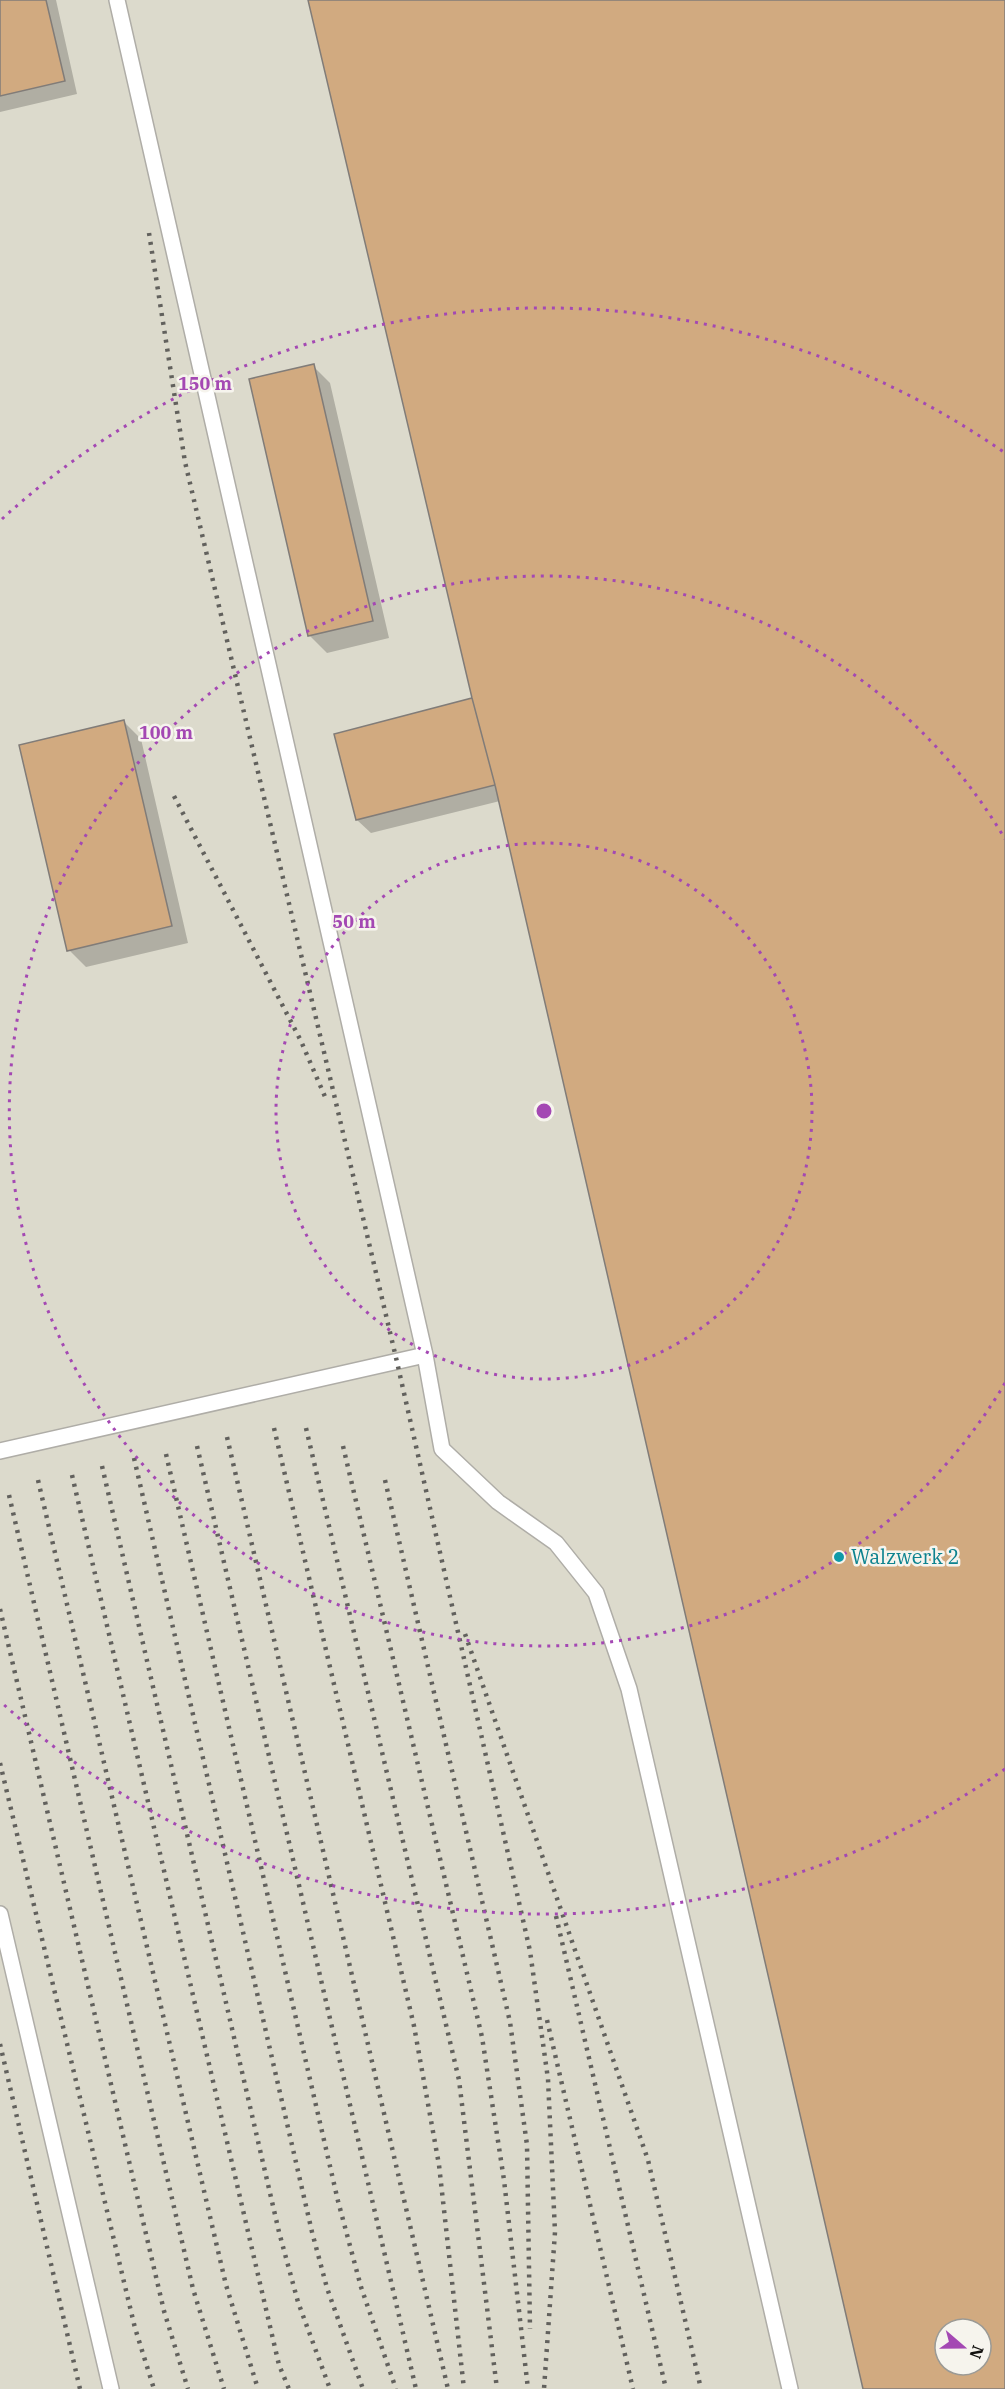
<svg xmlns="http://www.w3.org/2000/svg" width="1005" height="2389" font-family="'IBM Plex Serif',serif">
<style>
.built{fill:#dcdacc;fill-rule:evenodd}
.shadow{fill:#0003;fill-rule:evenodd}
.building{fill:#d1aa80;stroke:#817c78;stroke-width:1.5;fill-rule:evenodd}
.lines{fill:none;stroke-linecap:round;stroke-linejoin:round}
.service-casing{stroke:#afada7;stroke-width:18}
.service{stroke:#fff;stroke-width:15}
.rail{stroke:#62615d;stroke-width:4.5;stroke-dasharray:3 6;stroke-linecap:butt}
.ring{fill:none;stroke:#a448b3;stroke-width:3;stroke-dasharray:3 6}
.culture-dot{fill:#0f9aa8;stroke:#f6f4ed;stroke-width:2}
.labels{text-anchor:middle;stroke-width:5;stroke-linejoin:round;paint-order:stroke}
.culture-label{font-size:20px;fill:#0d838f;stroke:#f6f4ed;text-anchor:start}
.centre{fill:#a448b3;stroke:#f6f4ed;stroke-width:3}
.ring-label{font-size:18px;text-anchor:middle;font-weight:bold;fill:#a448b3;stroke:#f6f4ed;stroke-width:5;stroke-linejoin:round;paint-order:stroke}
</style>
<rect width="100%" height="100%" fill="#e8e7e0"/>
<!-- built -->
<path class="built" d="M 0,0 L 1005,0 L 1005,2389 L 0,2389 ZM 945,2329 L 981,2329 L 981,2365 L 945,2365 Z"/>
<!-- shadow -->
<path class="shadow" d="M 0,0 L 56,0 L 77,94 L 0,112 Z
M 309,0 L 1005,0 L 1005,2389 L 865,2389 L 500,801 L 371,833 L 357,820 L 474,699 ZM 945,2329 L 981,2329 L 981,2365 L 945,2365 Z
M 313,366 L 330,383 L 389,638 L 327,653 L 310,636 L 251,381 Z
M 124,722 L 141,739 L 188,943 L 86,967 L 69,950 Z"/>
<!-- building -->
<path class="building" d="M 0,0 L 46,0 L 65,81 L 0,96 Z
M 308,0 L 1005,0 L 1005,2389 L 863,2389 L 495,785 L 472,698 ZM 945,2329 L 981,2329 L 981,2365 L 945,2365 Z
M 314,364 L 373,621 L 308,636 L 249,379 Z
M 472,698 L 495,785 L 356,820 L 334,734 Z
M 124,720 L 172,926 L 67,951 L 19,745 Z"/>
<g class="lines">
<defs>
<path id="service" d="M 117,0 L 425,1355 L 442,1449 L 498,1502 L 556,1543 L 596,1593 L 629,1689 L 790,2389
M 0,1451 L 425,1355
M 0,1914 L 111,2389"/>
</defs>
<!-- service casing -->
<use href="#service" class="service-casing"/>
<!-- service -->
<use href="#service" class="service"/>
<!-- rail -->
<path class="rail" d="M 149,233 L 185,462 L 397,1362 L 530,1951 L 548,2079 L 555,2232 L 544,2389
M 174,796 L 301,1041 L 326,1099
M 274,1428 L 414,2026 L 439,2165 L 464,2389
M 306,1428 L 459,2080 L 497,2389
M 227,1437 L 448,2389
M 197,1446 L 416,2389
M 343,1446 L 482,2037 L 504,2180 L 528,2389
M 166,1454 L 338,2201 L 361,2287 L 396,2389
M 134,1458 L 312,2232 L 327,2288 L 363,2389
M 102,1466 L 279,2232 L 298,2302 L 330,2389
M 72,1475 L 279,2365 L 289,2389
M 38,1480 L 226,2285 L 258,2389
M 385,1480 L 510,2022 L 527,2145 L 530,2329
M 9,1495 L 193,2289 L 224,2389
M 0,1609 L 164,2311 L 188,2389
M 465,1634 L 648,2160 L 701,2389
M 0,1763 L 135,2328 L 154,2389
M 556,1916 L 666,2389
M 547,2020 L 633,2389
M 0,2044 L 80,2389"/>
</g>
<!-- distance rings -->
<g class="ring">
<circle cx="544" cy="1111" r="268"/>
<path d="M1005 1383A535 535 0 1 1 1005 839"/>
<path d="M1005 1769A803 803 0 0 1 2 1703M2 519A803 803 0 0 1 1005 453"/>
</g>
<!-- markers -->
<circle class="culture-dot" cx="839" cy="1557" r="6"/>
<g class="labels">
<!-- culture labels -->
<g class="culture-label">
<text x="851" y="1564">Walzwerk 2</text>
</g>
</g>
<circle cx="544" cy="1111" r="9" class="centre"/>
<g class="ring-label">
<text x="205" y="390">150 m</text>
<text x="166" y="739">100 m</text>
<text x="354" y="928">50 m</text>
</g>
<!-- north arrow -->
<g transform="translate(963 2347) rotate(110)"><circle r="28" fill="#f6f4ed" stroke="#9b9a95" stroke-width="1.5"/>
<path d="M0-4.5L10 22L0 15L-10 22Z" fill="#a448b3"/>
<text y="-9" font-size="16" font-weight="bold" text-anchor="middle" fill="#131210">N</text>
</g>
</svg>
